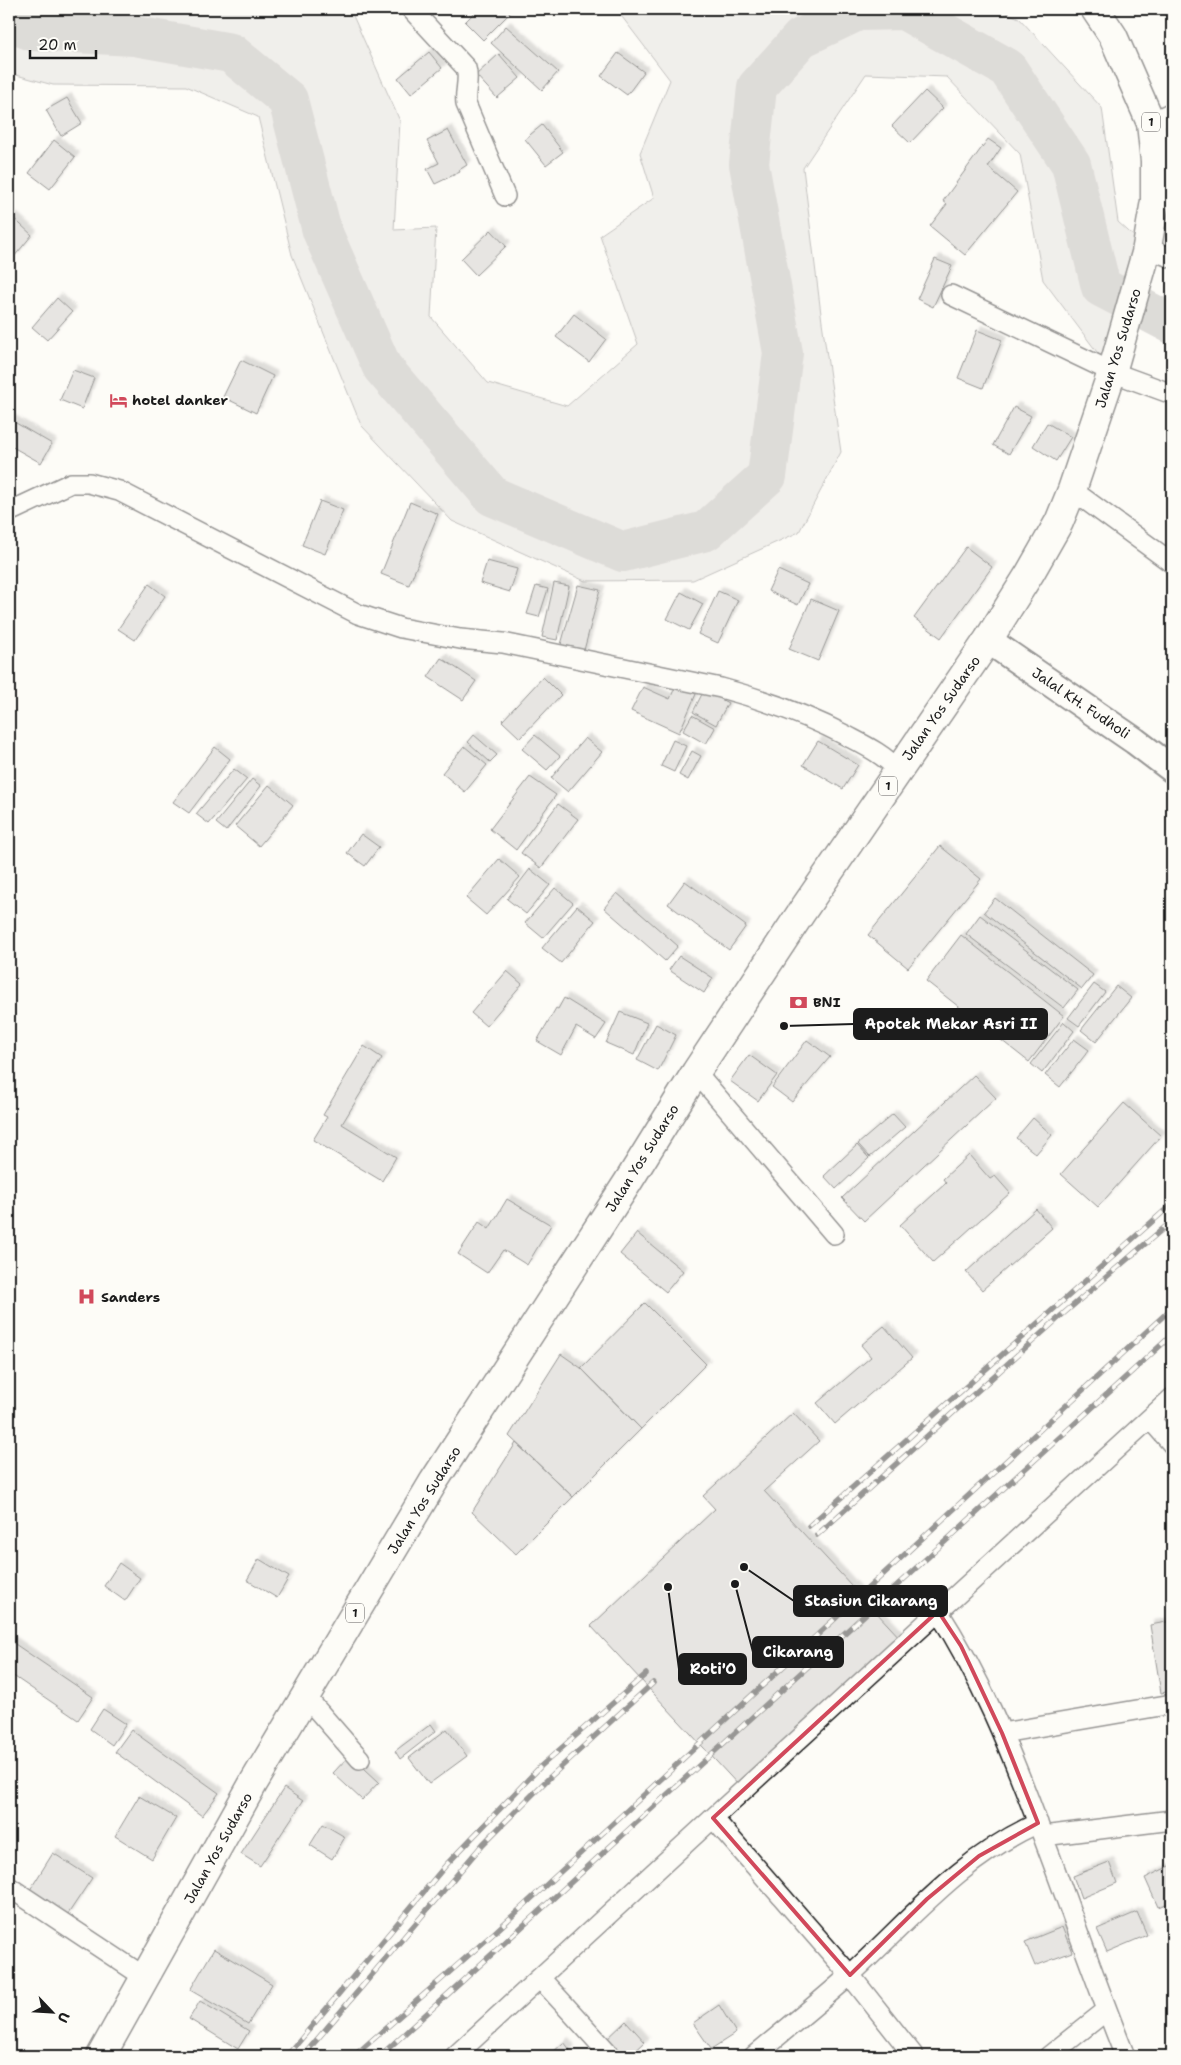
<svg xmlns="http://www.w3.org/2000/svg" width="1181" height="2065" font-family="'Shantell Sans',sans-serif">
<style>
.green{fill:#e0dfdb;stroke:#7e7e7c}
.lines{fill:none;stroke-linecap:round;stroke-linejoin:round}
.river{stroke:#b7b6b2;stroke-width:40}
.building{fill:#cccbc8;stroke:#1c1c1c;filter:url(#shadow)}
.minor-casing{stroke:#1c1c1c;stroke-width:22}
.secondary-casing{stroke:#1c1c1c;stroke-width:30}
.trunk-casing{stroke:#1c1c1c;stroke-width:31}
.minor{stroke:#fdfcf7;stroke-width:19}
.secondary{stroke:#fdfcf7;stroke-width:26}
.trunk{stroke:#fdfcf7;stroke-width:28}
.rail-casing{stroke:#1c1c1c;stroke-width:5.5}
.rail{stroke:#fdfcf7;stroke-width:4;stroke-dasharray:11;stroke-linecap:butt}
.marked{fill:none;stroke:#d1495b;stroke-width:4;stroke-linejoin:round}
.labels{text-anchor:middle;stroke-width:4;stroke-linejoin:round;paint-order:stroke}
.shield{fill:#fdfcf7;stroke:#605f5e;stroke-width:1}
.shield-label{font-size:12px;font-weight:bold;fill:#1c1c1c}
.street-label{font-size:14px;fill:#1c1c1c;stroke:#fdfcf7}
.poi-label{font-size:14px;font-weight:bold;fill:#1c1c1c;stroke:#fdfcf7;text-anchor:start}
.leader{fill:none;stroke:#1c1c1c;stroke-width:2}
.callout-dot{fill:#1c1c1c;stroke:#fdfcf7;stroke-width:2}
.callout{fill:#1c1c1c;stroke:#1c1c1c;stroke-width:2}
.callout-label{font-size:15px;text-anchor:middle;font-weight:bold;fill:#fff}
</style>
<defs>
<filter id="shadow"><feDropShadow dx="4.5" dy="-4.5" stdDeviation="1" flood-color="#0004"/></filter>
</defs>
<rect width="100%" height="100%" fill="#fdfcf7"/>
<filter id="ink" filterUnits="userSpaceOnUse"><feTurbulence type="fractalNoise" baseFrequency=".02" numOctaves="2"/><feDisplacementMap in="SourceGraphic" scale="10" xChannelSelector="R" yChannelSelector="G"/><feConvolveMatrix kernelMatrix="1 2 1 2 8 2 1 2 1" color-interpolation-filters="sRGB"/></filter>
<g filter="url(#ink)">
<!-- green -->
<path class="green" d="M 9,9 L 350,9 L 400,121 L 394,230 L 436,228 L 431,317 L 488,383 L 567,406 L 638,344 L 600,235 L 654,198 L 640,153 L 670,80 L 616,9 L 998,9 L 1019,18 L 1102,108 L 1118,222 L 1147,248 L 1112,372 L 1043,280 L 1020,154 L 947,77 L 866,74 L 803,168 L 822,322 L 841,452 L 799,532 L 693,580 L 585,581 L 452,521 L 361,425 L 292,255 L 258,117 L 186,86 L 53,85 L 9,73 Z"/>
<g class="lines">
<!-- river -->
<path class="river" d="M 9,22 L 32,31 L 135,36 L 231,53 L 288,100 L 322,231 L 382,367 L 492,496 L 623,552 L 706,531 L 767,476 L 783,353 L 749,164 L 757,87 L 801,38 L 858,11 L 904,10 L 1007,68 L 1071,164 L 1101,287 L 1172,324"/>
</g>
<!-- building -->
<path class="building" d="M 478,9 L 506,9 L 510,13 L 483,40 L 465,22 Z
M 506,26 L 558,72 L 542,90 L 491,43 Z
M 429,52 L 442,68 L 411,94 L 398,78 Z
M 618,53 L 644,72 L 627,95 L 601,76 Z
M 499,54 L 520,78 L 497,98 L 476,75 Z
M 925,91 L 943,108 L 910,143 L 892,126 Z
M 67,98 L 82,123 L 61,136 L 46,110 Z
M 542,125 L 563,152 L 546,165 L 525,139 Z
M 448,130 L 467,165 L 459,170 L 460,172 L 435,184 L 427,169 L 439,163 L 427,141 Z
M 988,139 L 1001,148 L 988,167 L 1017,192 L 965,255 L 930,226 L 947,204 L 943,201 Z
M 54,140 L 75,157 L 50,189 L 29,173 Z
M 9,214 L 32,235 L 13,258 L 9,254 Z
M 491,230 L 506,246 L 476,275 L 461,259 Z
M 935,259 L 952,266 L 933,307 L 917,299 Z
M 57,298 L 72,312 L 47,340 L 32,327 Z
M 574,314 L 606,339 L 589,362 L 556,337 Z
M 977,330 L 1002,340 L 983,388 L 958,378 Z
M 241,360 L 273,376 L 256,413 L 223,397 Z
M 73,370 L 94,378 L 82,409 L 60,400 Z
M 1014,407 L 1031,416 L 1009,454 L 993,445 Z
M 9,419 L 52,444 L 41,463 L 9,445 Z
M 1047,423 L 1071,437 L 1056,461 L 1033,446 Z
M 320,501 L 343,510 L 325,554 L 302,545 Z
M 410,502 L 438,514 L 409,585 L 381,574 Z
M 966,547 L 992,567 L 941,638 L 914,618 Z
M 487,561 L 517,569 L 510,592 L 480,583 Z
M 778,570 L 808,584 L 798,605 L 768,591 Z
M 554,583 L 569,586 L 557,640 L 542,637 Z
M 149,584 L 165,596 L 135,640 L 118,629 Z
M 578,585 L 600,590 L 583,654 L 560,648 Z
M 536,586 L 548,589 L 539,617 L 527,614 Z
M 718,591 L 738,600 L 718,643 L 698,634 Z
M 681,592 L 703,604 L 689,630 L 667,619 Z
M 811,599 L 839,611 L 818,661 L 789,649 Z
M 441,658 L 476,681 L 463,700 L 428,677 Z
M 543,677 L 561,695 L 520,738 L 502,721 Z
M 676,685 L 696,694 L 679,733 L 631,711 L 643,687 L 670,699 Z
M 704,690 L 728,703 L 716,725 L 693,712 Z
M 692,715 L 715,728 L 706,744 L 683,731 Z
M 474,735 L 497,755 L 490,762 L 468,742 Z
M 535,735 L 560,756 L 547,770 L 522,749 Z
M 585,738 L 602,752 L 568,792 L 551,778 Z
M 673,740 L 686,746 L 674,772 L 661,766 Z
M 818,741 L 858,765 L 843,789 L 803,765 Z
M 464,746 L 487,765 L 465,792 L 442,773 Z
M 215,747 L 230,759 L 189,813 L 173,802 Z
M 692,751 L 701,756 L 688,780 L 679,775 Z
M 234,769 L 247,779 L 209,824 L 196,814 Z
M 530,777 L 556,795 L 516,850 L 490,829 Z
M 252,779 L 261,786 L 226,831 L 216,823 Z
M 269,785 L 293,805 L 259,846 L 235,826 Z
M 558,804 L 578,819 L 541,868 L 521,853 Z
M 361,834 L 379,847 L 365,866 L 347,853 Z
M 940,846 L 981,879 L 908,968 L 868,935 Z
M 499,859 L 520,877 L 486,915 L 466,898 Z
M 530,869 L 550,885 L 526,914 L 507,899 Z
M 685,881 L 746,926 L 729,950 L 668,904 Z
M 555,888 L 573,903 L 543,938 L 525,923 Z
M 617,893 L 678,946 L 665,961 L 604,908 Z
M 995,898 L 1093,975 L 1082,989 L 984,912 Z
M 577,906 L 595,921 L 561,963 L 542,948 Z
M 980,915 L 1078,990 L 1064,1008 L 966,934 Z
M 961,935 L 1064,1016 L 1029,1062 L 926,981 Z
M 679,956 L 713,978 L 704,993 L 669,970 Z
M 507,971 L 522,984 L 486,1026 L 471,1013 Z
M 1094,984 L 1105,992 L 1079,1026 L 1068,1018 Z
M 1116,986 L 1131,998 L 1096,1042 L 1081,1030 Z
M 564,998 L 606,1024 L 596,1039 L 576,1027 L 561,1055 L 537,1041 L 556,1008 L 558,1009 Z
M 620,1012 L 647,1023 L 634,1055 L 606,1043 Z
M 1064,1022 L 1074,1031 L 1042,1073 L 1031,1064 Z
M 656,1024 L 676,1035 L 658,1071 L 637,1060 Z
M 1074,1039 L 1089,1050 L 1060,1087 L 1045,1075 Z
M 807,1040 L 830,1057 L 792,1102 L 772,1087 Z
M 364,1046 L 382,1058 L 342,1124 L 396,1157 L 382,1181 L 313,1140 L 327,1117 L 323,1115 Z
M 749,1055 L 777,1075 L 758,1101 L 730,1081 Z
M 974,1075 L 996,1098 L 864,1221 L 842,1198 Z
M 1124,1103 L 1161,1136 L 1098,1207 L 1061,1174 Z
M 893,1114 L 905,1127 L 870,1157 L 858,1144 Z
M 1033,1118 L 1052,1135 L 1036,1154 L 1016,1138 Z
M 857,1145 L 869,1158 L 836,1189 L 824,1176 Z
M 969,1155 L 990,1179 L 995,1176 L 1010,1193 L 933,1262 L 900,1225 L 946,1183 L 943,1179 Z
M 507,1199 L 551,1225 L 527,1265 L 503,1250 L 487,1273 L 458,1254 L 479,1222 L 489,1229 Z
M 1036,1209 L 1052,1228 L 982,1290 L 966,1272 Z
M 637,1233 L 683,1271 L 666,1292 L 620,1254 Z
M 645,1303 L 706,1364 L 641,1429 L 581,1368 Z
M 884,1326 L 912,1358 L 835,1424 L 817,1403 L 871,1357 L 861,1345 Z
M 561,1354 L 581,1368 L 641,1429 L 573,1497 L 509,1436 Z
M 793,1413 L 819,1441 L 764,1491 L 901,1639 L 741,1788 L 591,1626 L 715,1509 L 703,1496 Z
M 516,1443 L 573,1497 L 516,1554 L 472,1512 Z
M 259,1559 L 289,1577 L 277,1598 L 247,1580 Z
M 119,1563 L 140,1578 L 125,1601 L 104,1586 Z
M 1172,1621 L 1172,1691 L 1161,1693 L 1150,1625 Z
M 9,1640 L 93,1697 L 78,1720 L 9,1673 Z
M 103,1709 L 126,1724 L 112,1745 L 90,1729 Z
M 431,1724 L 436,1731 L 400,1759 L 395,1751 Z
M 447,1729 L 467,1756 L 429,1784 L 409,1758 Z
M 131,1730 L 219,1793 L 202,1816 L 115,1752 Z
M 350,1755 L 379,1782 L 362,1800 L 333,1773 Z
M 284,1788 L 303,1801 L 260,1866 L 241,1854 Z
M 139,1796 L 176,1818 L 152,1859 L 115,1836 Z
M 323,1824 L 345,1837 L 332,1859 L 310,1845 Z
M 53,1853 L 92,1878 L 66,1917 L 28,1893 Z
M 1109,1862 L 1117,1883 L 1081,1898 L 1073,1876 Z
M 1172,1865 L 1172,1911 L 1169,1903 L 1158,1907 L 1145,1878 Z
M 1137,1912 L 1147,1935 L 1107,1952 L 1097,1929 Z
M 1062,1927 L 1072,1952 L 1035,1966 L 1025,1942 Z
M 214,1949 L 272,1984 L 248,2024 L 190,1990 Z
M 200,2001 L 249,2031 L 238,2049 L 189,2019 Z
M 719,2005 L 736,2033 L 711,2049 L 693,2023 Z
M 626,2021 L 645,2042 L 630,2056 L 618,2056 L 604,2042 Z
M 564,2042 L 570,2050 L 563,2056 L 549,2056 Z"/>
<g class="lines">
<defs>
<path id="minor" d="M 411,9 L 466,68 C 470,80 464,91 466,104 L 505,196
M 1151,123 L 1172,112
M 1147,248 L 1172,258
M 951,295 L 1112,372 L 1172,394
M 1072,490 L 1172,563
M 9,512 L 71,483 L 89,483 L 119,491 L 358,614 L 401,628 L 460,639 L 503,643 L 721,688 C 765,700 807,715 847,736 C 866,746 883,754 898,770
M 696,1072 L 834,1234
M 1150,1419 L 1172,1444
M 938,1611 C 980,1676 1010,1749 1037,1821 C 1067,1899 1094,1979 1125,2056
M 306,1697 L 360,1759
M 1002,1733 L 1172,1704
M 713,1818 L 850,1975 L 914,2056
M 1043,1836 L 1172,1820
M 9,1887 L 146,1978
M 540,1978 L 611,2056
M 455,2056 L 713,1818 L 1172,1398
M 754,2056 C 786,2029 819,2003 850,1975 C 911,1919 960,1858 1038,1823
M 1049,2056 L 1107,2010"/>
<path id="secondary" d="M 988,640 L 1135,741 L 1172,769"/>
<path id="trunk" d="M 101,2056 L 254,1782 L 434,1481 L 628,1182 L 696,1072 L 801,913 L 988,640 L 1030,573 L 1059,522 L 1072,490 L 1112,372 L 1146,253 L 1155,201 L 1155,161 L 1151,123 L 1113,36 L 1095,9"/>
</defs>
<!-- minor casing -->
<use href="#minor" class="minor-casing"/>
<!-- secondary casing -->
<use href="#secondary" class="secondary-casing"/>
<!-- trunk casing -->
<use href="#trunk" class="trunk-casing"/>
<!-- minor -->
<use href="#minor" class="minor"/>
<!-- secondary -->
<use href="#secondary" class="secondary"/>
<!-- trunk -->
<use href="#trunk" class="trunk"/>
<defs>
<path id="rail" d="M 809,1526 L 1172,1204
M 817,1535 L 1063,1314 L 1172,1221
M 287,2056 L 446,1865 L 541,1766 L 646,1674
M 303,2056 L 483,1844 L 550,1777 L 653,1683
M 354,2056 L 494,1933 L 1172,1308
M 380,2056 L 1172,1335"/>
</defs>
<!-- rail casing -->
<use href="#rail" class="rail-casing"/>
<!-- rail -->
<use href="#rail" class="rail"/>
</g>
</g>
<!-- marked area -->
<path d="M0 0H1181V2065H0ZM 938,1611 L 961,1646 L 1002,1733 L 1038,1823 L 979,1856 L 927,1899 L 850,1975 L 713,1818 Z" fill="#fdfcf7" fill-opacity=".55" fill-rule="evenodd"/>
<path class="marked" d="M 938,1611 L 961,1646 L 1002,1733 L 1038,1823 L 979,1856 L 927,1899 L 850,1975 L 713,1818 Z"/>
<!-- icons -->
<defs>
<symbol id="hotel-bare" viewBox="-9 -9 18 18"><path d="M-6-4.5h1.5V1H6V5H4.5V3h-9V5H-6ZM-4 0a1.8 1.8 0 1 1 3.6 0ZM.5 0V-2.5h3Q6-2.5 6 0Z" fill="#d1495b" stroke="#fdfcf7" stroke-width="2.5" paint-order="stroke"/></symbol>
<symbol id="bank-bare" viewBox="-9 -9 18 18"><path d="M-6-4H6V4H-6ZM0-2.3a2.3 2.3 0 1 0 0 4.6a2.3 2.3 0 1 0 0-4.6Z" fill="#d1495b" stroke="#fdfcf7" stroke-width="2.5" paint-order="stroke"/></symbol>
<symbol id="hospital-bare" viewBox="-9 -9 18 18"><path d="M-5-5h3v3.5h4V-5h3V5h-3V1.5h-4V5h-3Z" fill="#d1495b" stroke="#fdfcf7" stroke-width="2.5" paint-order="stroke"/></symbol>
</defs>
<g fill-rule="evenodd">
<use href="#hotel-bare" x="106" y="388" width="25" height="25"/>
<use href="#bank-bare" x="786" y="990" width="25" height="25"/>
<use href="#hospital-bare" x="74" y="1284" width="25" height="25"/>
</g>
<g class="labels">
<!-- shield labels -->
<g class="shield">
<rect x="1142" y="112.5" width="18" height="19" rx="4"/>
<rect x="879" y="776.5" width="18" height="19" rx="4"/>
<rect x="346" y="1603.5" width="18" height="19" rx="4"/>
</g>
<g class="shield-label">
<text x="1151" y="126">1</text>
<text x="888" y="790">1</text>
<text x="355" y="1617">1</text>
</g>
<!-- street labels -->
<g class="street-label">
<text transform="translate(1118 348) rotate(-73)" y="5">Jalan Yos Sudarso</text>
<text transform="translate(1081 703) rotate(34)" y="5">Jalal KH. Fudholi</text>
<text transform="translate(941 708) rotate(-55)" y="5">Jalan Yos Sudarso</text>
<text transform="translate(642 1158) rotate(-58)" y="5">Jalan Yos Sudarso</text>
<text transform="translate(424 1500) rotate(-58)" y="5">Jalan Yos Sudarso</text>
<text transform="translate(218 1848) rotate(-61)" y="5">Jalan Yos Sudarso</text>
</g>
<!-- poi labels -->
<g class="poi-label">
<text x="132" y="405">hotel danker</text>
<text x="813" y="1007">BNI</text>
<text x="101" y="1302">Sanders</text>
</g>
</g>
<!-- callouts -->
<path class="leader" d="M784 1026L854 1024M744 1567L794 1601M735 1584L753 1652M668 1587L679 1669"/>
<g class="callout-dot">
<circle cx="784" cy="1026" r="5"/>
<circle cx="744" cy="1567" r="5"/>
<circle cx="735" cy="1584" r="5"/>
<circle cx="668" cy="1587" r="5"/>
</g>
<g class="callout">
<rect x="854" y="1009" width="193" height="30" rx="5"/>
<rect x="794" y="1586" width="153" height="30" rx="5"/>
<rect x="753" y="1637" width="90" height="30" rx="5"/>
<rect x="679" y="1654" width="67" height="30" rx="5"/>
</g>
<g class="callout-label">
<text x="951" y="1029">Apotek Mekar Asri II</text>
<text x="871" y="1606">Stasiun Cikarang</text>
<text x="798" y="1657">Cikarang</text>
<text x="713" y="1674">Roti'O</text>
</g>
<!-- margin -->
<rect width="1181" height="2065" fill="none" stroke="#fdfcf7" stroke-width="30"/>
<rect x="15" y="15" width="1151" height="2035" fill="none" stroke="#1c1c1c" stroke-width="2" filter="url(#ink)"/>
<!-- north arrow -->
<g transform="translate(52 2012) rotate(115)" stroke="#fdfcf7" stroke-width="4" paint-order="stroke">
<path d="M0-4L9 19L0 12L-9 19Z" fill="#1c1c1c"/>
<text y="-8" font-size="14" font-weight="bold" text-anchor="middle" fill="#1c1c1c">U</text>
</g>
<!-- scale -->
<path d="M30 50v8h66v-8" fill="none" stroke="#1c1c1c" stroke-width="2.5"/>
<text x="38" y="50" font-size="15" fill="#1c1c1c" stroke="#fdfcf7" stroke-width="4" paint-order="stroke">20 m</text>
</svg>
